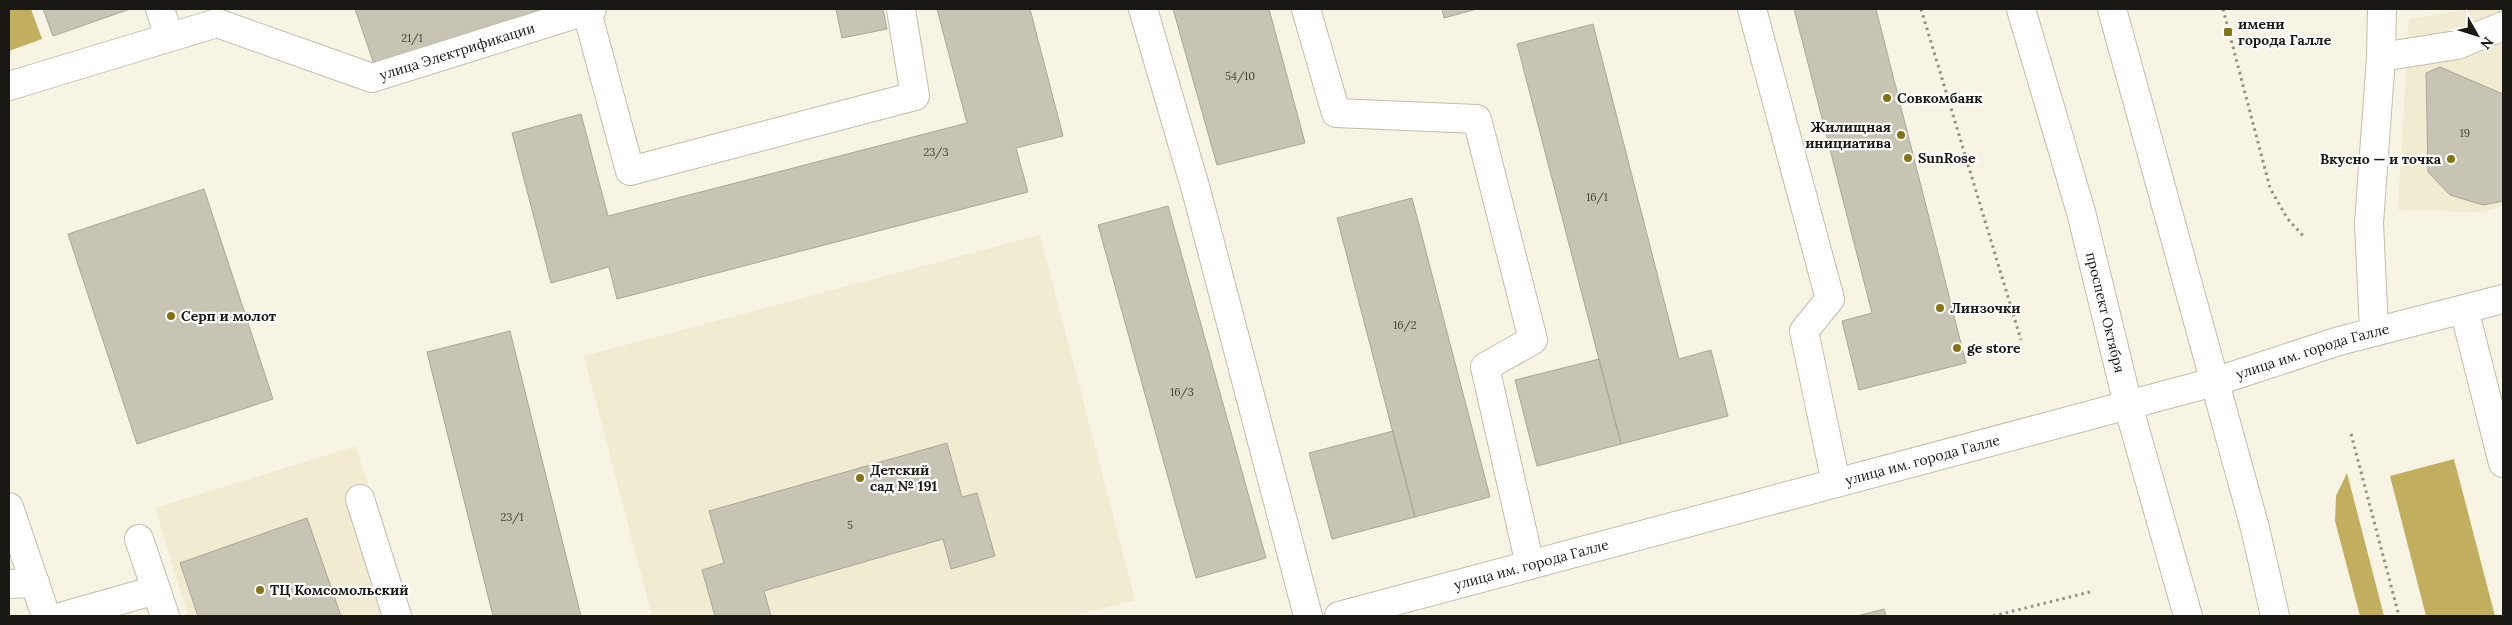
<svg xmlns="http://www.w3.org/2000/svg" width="2512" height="625" font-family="Lora,serif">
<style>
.built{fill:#f1ebd2}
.forest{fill:#c1af5f}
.building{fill:#c7c4b3;stroke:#aba797}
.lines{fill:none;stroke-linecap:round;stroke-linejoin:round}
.minor-casing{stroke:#c2bead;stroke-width:30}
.major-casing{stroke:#c2bead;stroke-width:30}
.path{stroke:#939084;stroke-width:3;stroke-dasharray:2.5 4;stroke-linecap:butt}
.minor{stroke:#fff;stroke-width:28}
.major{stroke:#fff;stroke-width:28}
.poi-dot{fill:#857213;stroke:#fff;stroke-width:2}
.labels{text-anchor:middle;stroke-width:4.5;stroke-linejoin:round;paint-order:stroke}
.number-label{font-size:11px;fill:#45433a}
.poi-label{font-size:14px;font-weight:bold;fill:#1a1812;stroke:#fff;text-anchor:start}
.street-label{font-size:14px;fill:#1a1812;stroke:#fff}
</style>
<rect width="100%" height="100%" fill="#f8f4e3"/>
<!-- built -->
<path class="built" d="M 2472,9 L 2503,9 L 2503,206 L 2481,212 L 2398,210 L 2409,19 Z
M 1040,235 L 1135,600 L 1073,616 L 652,616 L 584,356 Z
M 356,446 L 408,616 L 188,616 L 155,508 Z"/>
<!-- forest -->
<path class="forest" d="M 9,9 L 31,9 L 42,39 L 9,51 Z
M 2454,459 L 2495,616 L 2426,616 L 2390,476 Z
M 2347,473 L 2384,616 L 2360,616 L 2335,521 L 2336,496 Z"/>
<!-- building -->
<path class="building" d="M 43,9 L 130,9 L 53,36 Z
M 355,9 L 544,9 L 375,67 Z
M 836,9 L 883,9 L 887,29 L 842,38 Z
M 937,9 L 1030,9 L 1063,136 L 1016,148 L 1028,192 L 617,299 L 609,267 L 551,283 L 512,133 L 581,114 L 608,216 L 967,123 Z
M 1173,9 L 1269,9 L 1305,143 L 1217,165 Z
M 1442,9 L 1477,9 L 1444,18 Z
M 1794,9 L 1876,9 L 1966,363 L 1859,390 L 1842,321 L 1872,313 Z
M 1593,24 L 1679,359 L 1711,350 L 1728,416 L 1621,444 L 1517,44 Z
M 2440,67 L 2503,94 L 2503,201 L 2483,205 L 2450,195 L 2428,172 L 2426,73 Z
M 204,189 L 273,399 L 137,444 L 68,234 Z
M 1412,198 L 1490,497 L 1415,517 L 1337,218 Z
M 1168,206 L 1266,558 L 1196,578 L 1098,225 Z
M 510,331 L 545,472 L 581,616 L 493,616 L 427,352 Z
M 1599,359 L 1621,444 L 1537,466 L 1515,380 Z
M 1393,431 L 1415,517 L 1332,539 L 1309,453 Z
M 947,443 L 962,497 L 977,493 L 995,556 L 951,569 L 943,539 L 764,591 L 771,616 L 715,616 L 702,570 L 724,563 L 709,511 Z
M 307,518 L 341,616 L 198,616 L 180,563 Z
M 1884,609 L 1886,616 L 1857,616 Z"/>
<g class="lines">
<defs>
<g id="minor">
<path d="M 160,9 L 169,37"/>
<path d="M 1143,9 L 1196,190 L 1308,616"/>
<path d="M 1306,9 L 1336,113 L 1477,119 L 1533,340 L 1485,367 L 1530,565"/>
<path d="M 1752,9 L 1830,299 L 1804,331 L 1836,483"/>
<path d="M 587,12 L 630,171 L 915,96 L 901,9"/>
<path d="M 2381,57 L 2457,45 L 2503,26"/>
<path id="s1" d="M 9,86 L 217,23 L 372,78 L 592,9"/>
<path d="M 2464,309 L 2503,463"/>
<path d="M 2374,331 L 2369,223 L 2381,57 L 2382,9"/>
<path d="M 360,499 L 397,616"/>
<path d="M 139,539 L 165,616"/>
<path d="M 9,584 L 35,583"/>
<path d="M 64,616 L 156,590"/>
</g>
<g id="major">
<path id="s2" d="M 2021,9 L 2081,212 L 2128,405 L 2188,616"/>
<path d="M 2112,9 L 2255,528 L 2275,616"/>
<path d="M 9,507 L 46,616"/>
<path id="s3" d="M 1339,616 L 2128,405 L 2214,382 L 2339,341 L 2503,299"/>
</g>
</defs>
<!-- minor casing -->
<use href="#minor" class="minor-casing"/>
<!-- major casing -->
<use href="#major" class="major-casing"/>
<!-- path -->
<path class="path" d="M 1921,9 L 2021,340
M 2223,9 L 2270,188 L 2287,218 L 2305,238
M 2351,434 L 2399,616
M 1993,616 L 2090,592"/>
<!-- minor -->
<use href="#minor" class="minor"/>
<!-- major -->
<use href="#major" class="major"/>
</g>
<!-- markers -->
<g class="poi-dot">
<rect x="2223" y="27" width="10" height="10" rx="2.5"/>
<circle cx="1887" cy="98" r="5"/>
<circle cx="1901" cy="135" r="5"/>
<circle cx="1908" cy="158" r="5"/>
<circle cx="2451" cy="159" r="5"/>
<circle cx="1940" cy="308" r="5"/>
<circle cx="171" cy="316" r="5"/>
<circle cx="1957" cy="348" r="5"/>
<circle cx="860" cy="478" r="5"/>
<circle cx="260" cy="590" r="5"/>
</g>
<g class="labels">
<!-- number labels -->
<g class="number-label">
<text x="412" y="42">21/1</text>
<text x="1240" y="80">54/10</text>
<text x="2465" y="137">19</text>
<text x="936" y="156">23/3</text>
<text x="1597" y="201">16/1</text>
<text x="1405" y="329">16/2</text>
<text x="1182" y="396">16/3</text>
<text x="512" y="521">23/1</text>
<text x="850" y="529">5</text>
</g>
<!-- poi labels -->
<g class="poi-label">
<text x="2238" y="29">имени<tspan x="2238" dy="16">города Галле</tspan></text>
<text x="1897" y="103">Совкомбанк</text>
<text x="1891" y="132" text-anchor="end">Жилищная<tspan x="1891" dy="16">инициатива</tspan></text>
<text x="1918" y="163">SunRose</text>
<text x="2441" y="164" text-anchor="end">Вкусно — и точка</text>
<text x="1950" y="313">Линзочки</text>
<text x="181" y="321">Серп и молот</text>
<text x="1967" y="353">ge store</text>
<text x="870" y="475">Детский<tspan x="870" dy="16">сад № 191</tspan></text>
<text x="270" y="595">ТЦ Комсомольский</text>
</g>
<!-- street labels -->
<g class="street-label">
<text dy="5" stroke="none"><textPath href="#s1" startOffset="471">улица Электрификации</textPath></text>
<text dy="5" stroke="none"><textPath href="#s2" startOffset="315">проспект Октября</textPath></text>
<text dy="5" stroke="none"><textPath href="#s3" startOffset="1009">улица им. города Галле</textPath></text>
<text dy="5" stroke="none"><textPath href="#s3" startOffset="604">улица им. города Галле</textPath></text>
<text dy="5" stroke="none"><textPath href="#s3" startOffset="199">улица им. города Галле</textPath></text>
</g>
</g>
<!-- border -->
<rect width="2512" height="625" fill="none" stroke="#1a1812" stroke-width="20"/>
<!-- north arrow -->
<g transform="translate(2477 35) rotate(129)" stroke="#ffffff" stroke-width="4" paint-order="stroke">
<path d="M0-4L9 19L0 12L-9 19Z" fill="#1a1812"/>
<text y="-8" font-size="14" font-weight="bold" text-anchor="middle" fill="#1a1812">N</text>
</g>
</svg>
